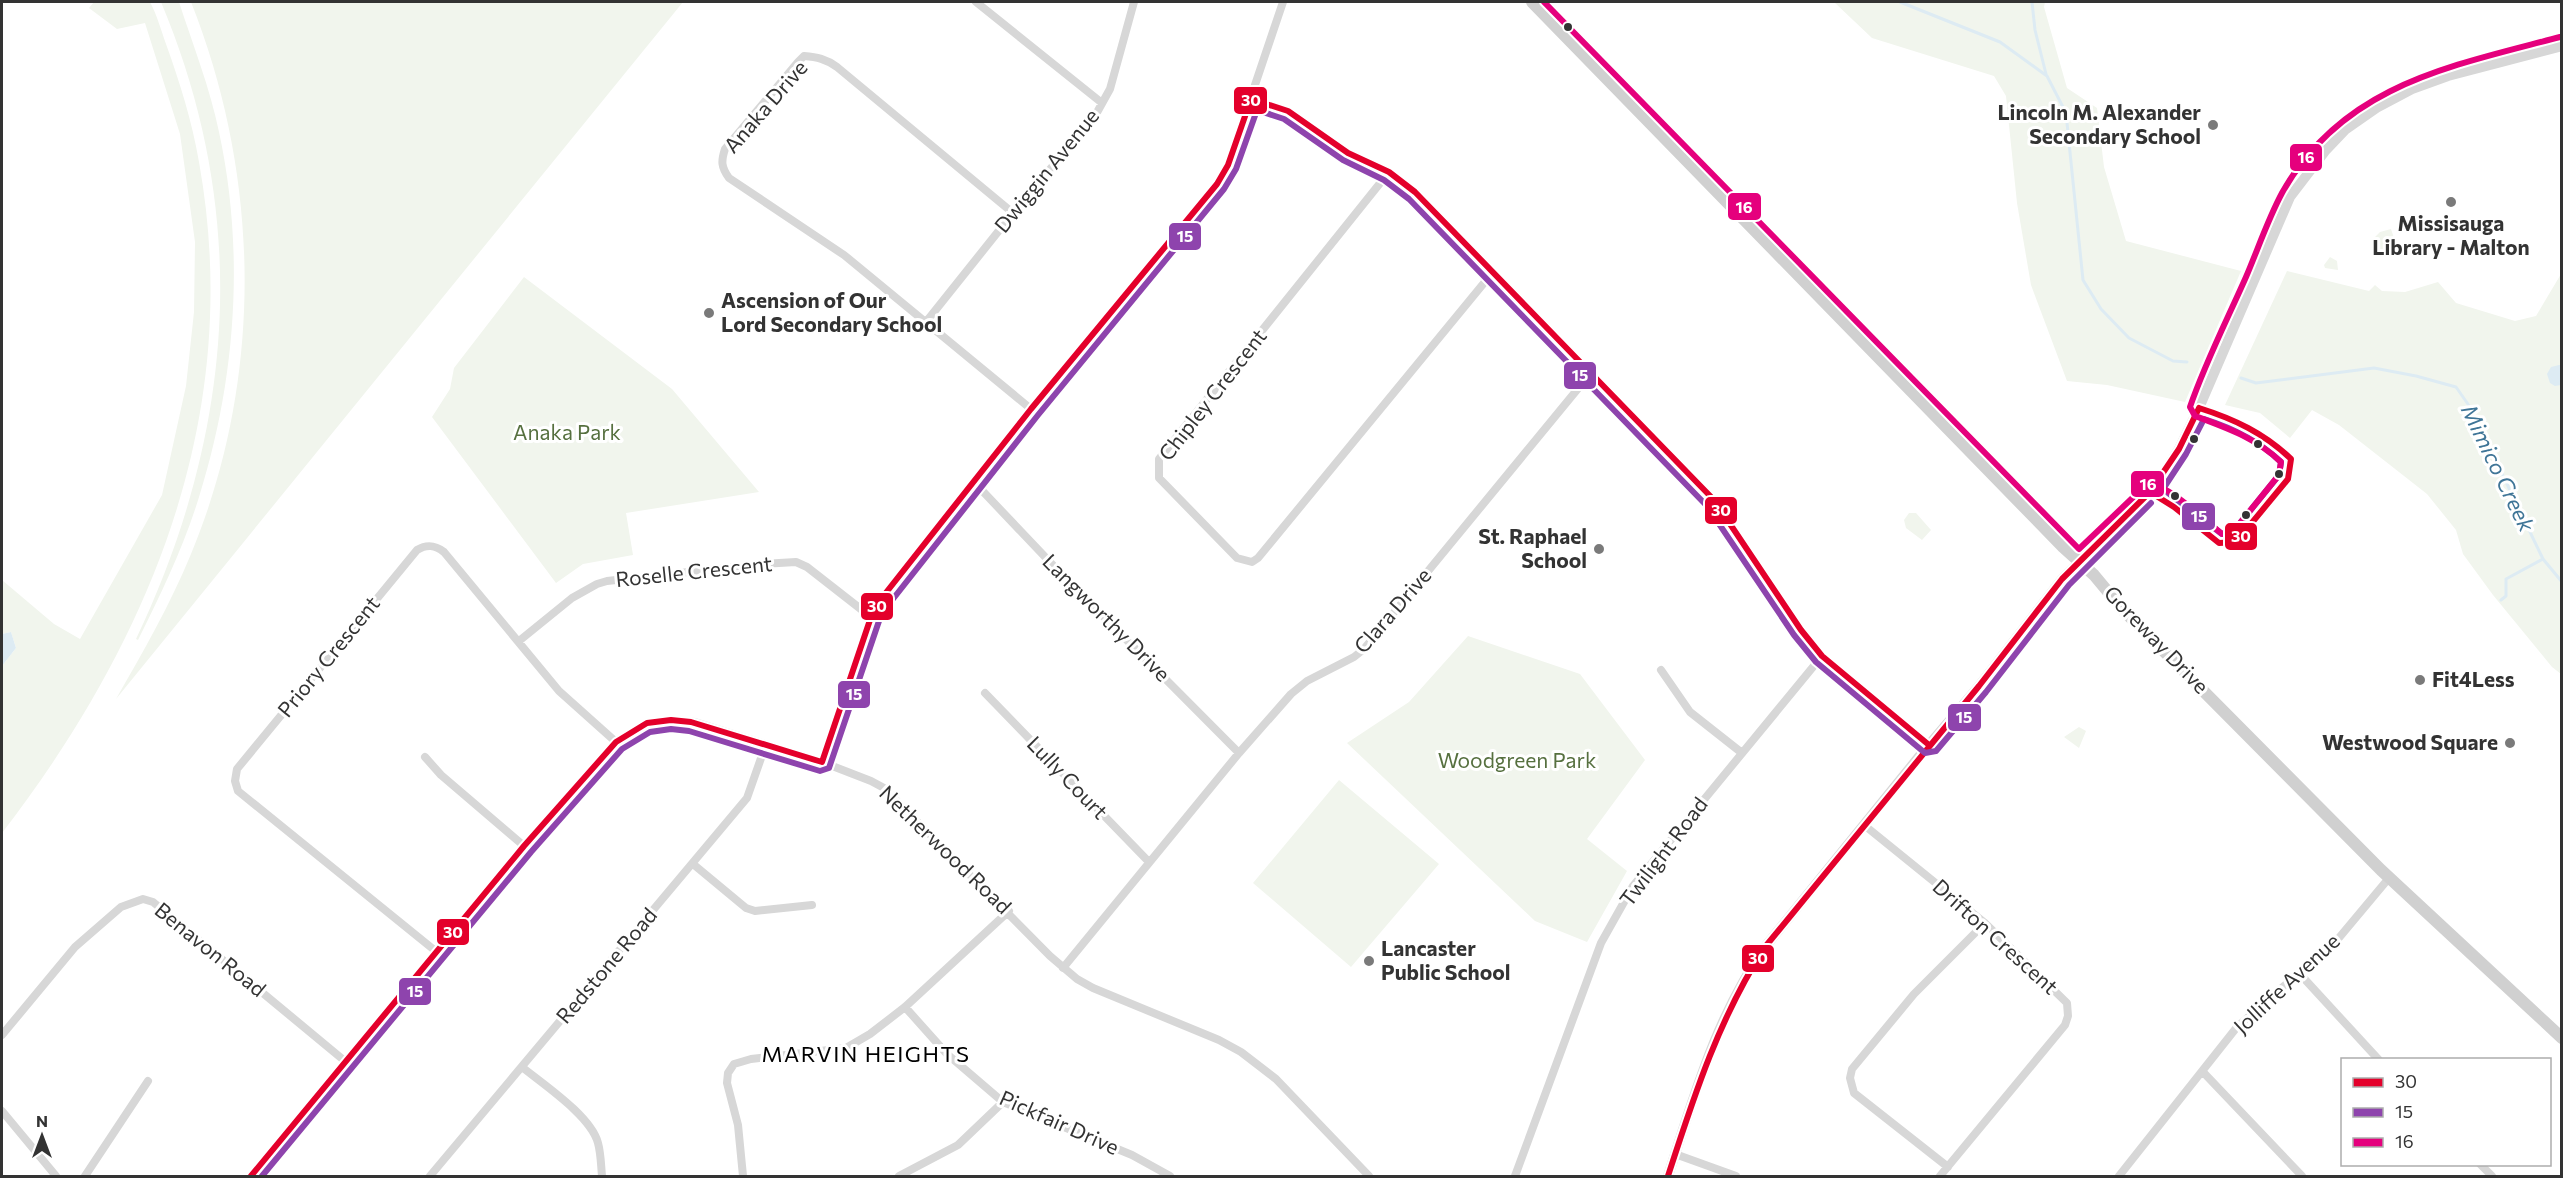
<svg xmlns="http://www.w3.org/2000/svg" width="2563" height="1178" font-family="Commissioner,sans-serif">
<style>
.green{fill:#f1f5ed}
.water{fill:#ddebf3}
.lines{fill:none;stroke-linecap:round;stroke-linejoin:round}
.stream{stroke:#ddebf3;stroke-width:3}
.minor{stroke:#d7d7d7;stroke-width:8}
.tertiary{stroke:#d7d7d7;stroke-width:10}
.secondary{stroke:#d0d0d0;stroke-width:12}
.bus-1-casing{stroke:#fff;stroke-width:10}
.bus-2-casing{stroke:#fff;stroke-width:10}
.bus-3-casing{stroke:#fff;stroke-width:10}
.bus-1{stroke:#e4002b;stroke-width:6}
.bus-2{stroke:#8e44ad;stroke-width:6}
.bus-3{stroke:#e5007d;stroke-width:6}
.bus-dot{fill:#333;stroke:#fff;stroke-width:2}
.poi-dot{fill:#7a7a7a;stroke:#fff;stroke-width:2}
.labels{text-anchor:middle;stroke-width:6;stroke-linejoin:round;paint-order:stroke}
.street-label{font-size:21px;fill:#333;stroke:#fff}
.poi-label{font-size:21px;font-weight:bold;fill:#333;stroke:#fff;text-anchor:end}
.park-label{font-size:21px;fill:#56703f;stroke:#fff}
.water-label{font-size:22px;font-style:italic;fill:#3f7597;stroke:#fff}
.neighbourhood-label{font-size:22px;letter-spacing:1.5px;fill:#000;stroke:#fff}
.line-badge{stroke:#fff;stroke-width:2}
.badge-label{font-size:16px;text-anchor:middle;font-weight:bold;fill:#fff}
</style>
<rect width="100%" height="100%" fill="#fff"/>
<!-- green -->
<path class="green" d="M 94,2 L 150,2 C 157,15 161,30 166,44 C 180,83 192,121 199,162 C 244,412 153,637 2,833 L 2,666 L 16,648 L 11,632 L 2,634 L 2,580 L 54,624 L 80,639 L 162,495 L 186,386 L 194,312 L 195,242 L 180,134 L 145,23 L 117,29 L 89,8 Z
M 161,2 L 179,2 C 193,45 210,88 219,132 C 245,252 236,380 199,497 C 184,546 161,594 138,640 L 136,639 C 235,431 251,216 161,2 Z
M 191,2 L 683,2 L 116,699 C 143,652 170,605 191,554 C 264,378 261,178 191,2 Z
M 1834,2 L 2045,2 L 2044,7 L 2067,88 L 2097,108 L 2104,167 L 2126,241 L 2241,271 L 2185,402 L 2107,385 L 2067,381 L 2031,285 L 2017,203 L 2006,96 L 1994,76 L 1872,38 Z
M 2391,229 L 2395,241 L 2389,249 L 2385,249 L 2377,258 L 2373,239 L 2380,232 Z
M 2330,257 L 2337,261 L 2338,270 L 2325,268 L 2324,265 Z
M 2287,271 L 2369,291 L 2375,285 L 2382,291 L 2405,292 L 2438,282 L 2456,303 L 2515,321 L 2536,316 L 2561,274 L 2561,674 L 2552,667 L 2493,595 L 2463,554 L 2456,530 L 2427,494 L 2339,425 L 2312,410 L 2290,438 L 2260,413 L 2225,405 Z
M 524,277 L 672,389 L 759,492 L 626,513 L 633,555 L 583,564 L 556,583 L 432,417 L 450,389 L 454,368 Z
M 1909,513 L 1916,513 L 1931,530 L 1922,540 L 1906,528 L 1904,520 Z
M 1468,636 L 1580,674 L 1645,760 L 1587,839 L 1627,871 L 1587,942 L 1535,921 L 1347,743 L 1409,702 Z
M 2079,727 L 2086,731 L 2079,748 L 2064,737 Z
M 1339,780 L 1439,864 L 1351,967 L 1253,883 Z"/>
<!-- water -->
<path class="water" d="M 2559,365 L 2561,365 L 2561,385 L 2555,386 L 2550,383 L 2547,374 L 2551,367 Z
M 11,632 L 16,648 L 2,666 L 2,634 Z"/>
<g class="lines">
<!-- stream -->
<path class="stream" d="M 1900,2 L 2000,42 L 2047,76 L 2066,113 L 2083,280 L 2101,309 L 2129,338 L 2173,361 L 2187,362
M 2032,2 L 2035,30 L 2046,74
M 2241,378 L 2256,383 L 2374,368 L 2416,376 L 2456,387 L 2470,407 L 2543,559 L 2562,582
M 2501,600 L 2506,596 L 2506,579 L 2543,559"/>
<!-- minor -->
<path class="minor" d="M 976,2 L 1102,103
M 1251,99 L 1288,111 L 1348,153 L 1389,172 L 1415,192 L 1714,500 L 1801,630 L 1822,656 L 1929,745
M 1389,172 L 1159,459 L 1159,478 L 1237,558 L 1252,562 L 1258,558 L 1493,272
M 1013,213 L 837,67 C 826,59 817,57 804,56 L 798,62 L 725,149 C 721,161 721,167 729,178 L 844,255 L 1031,409
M 926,322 L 1013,213 L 1095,116 L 1110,89 L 1134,2
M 974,482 L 1067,580 L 1239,753
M 519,641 L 572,598 L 597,584 L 607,581 L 761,564 L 796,562 L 807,567 L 871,617
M 1661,670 L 1690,712 L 1742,753
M 985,693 L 1149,862
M 425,757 L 441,775 L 524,846
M 822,762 L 871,617 L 881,599 L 1031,409 L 1217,184 L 1228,165 L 1283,2
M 1864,825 L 1985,923 L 2067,1003 L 2068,1016 L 2065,1025 L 1940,1176
M 693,864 L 746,908 L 755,911 L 812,905
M 438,953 L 238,791 L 235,781 L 237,769 L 417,550 C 427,544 435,545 444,552 L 559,691 L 616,742
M 1063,968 L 1239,753 L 1291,694 L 1307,681 L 1354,657 L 1364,649 L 1590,374
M 2299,973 L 2379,1060
M 905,1007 L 947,1054 L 1003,1102 L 1132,1155 L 1170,1176
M 2,1035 L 75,947 L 121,907 L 143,899 L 153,902 L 346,1062
M 522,1067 C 544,1085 591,1116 598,1143 C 601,1154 601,1166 602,1176
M 2203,1072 L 2302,1176
M 2,1111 L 56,1176
M 1675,1154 L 1736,1176
M 2480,1164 L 2492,1176
M 1948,1167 L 1854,1093 L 1850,1078 L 1852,1069 L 1914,994 L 1985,923
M 85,1176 L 148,1081
M 251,1176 L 524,846 L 616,742 L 647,723 L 671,720 L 695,722 L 822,762 L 871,781 L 884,788 L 1050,956 L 1077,979 L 1093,988 L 1219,1040 L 1241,1052 L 1276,1079 L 1369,1176
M 430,1176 L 747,798 L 766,744
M 743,1176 L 738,1125 L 727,1083 L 728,1073 L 734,1064 L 751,1059 L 846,1048 L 870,1034 L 905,1007 L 1009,911
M 899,1176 L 958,1145 L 1003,1102
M 1515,1176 L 1601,943 L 1633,886 L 1822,656
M 2119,1176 L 2237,1027 L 2338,939 L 2389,878"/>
<!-- tertiary -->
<path class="tertiary" d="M 1668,1176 C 1694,1097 1716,1017 1765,947 L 1922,753 L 1979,686 L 2062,579 L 2132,511 L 2158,482 L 2179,449 L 2199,408 L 2290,197 L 2326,150 L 2345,130 L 2378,107 L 2412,89 L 2448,76 L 2562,46"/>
<!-- secondary -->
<path class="secondary" d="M 1532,2 L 2063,547 L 2094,575 L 2124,611 L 2381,870 L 2562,1038"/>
<defs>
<path id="bus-1" d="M 2150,492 L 2174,507 L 2219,543 L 2236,542 L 2288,479 L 2291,459 C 2264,433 2234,419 2199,408
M 251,1176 L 524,846 L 616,742 L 647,723 L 671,720 L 691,722 L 822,762 L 871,617 L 881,599 L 1031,409 L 1217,184 L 1228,165 L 1251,99 L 1288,111 L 1348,153 L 1389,172 L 1415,192 L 1714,500 L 1801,630 L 1822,656 L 1929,745
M 1668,1176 C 1694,1096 1719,1018 1765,947 L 1979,686 L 2062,579 L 2150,492 L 2179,449 L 2199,408"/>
<path id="bus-2" d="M 2204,419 C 2233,428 2259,441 2281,462 L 2279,475 L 2232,533 L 2222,534 L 2163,489 L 2186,454 Z
M 262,1176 L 531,852 L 622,749 L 650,732 L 671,729 L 689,731 L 820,771 L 829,768 L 879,621 L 889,604 L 1038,415 L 1224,189 L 1236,169 L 1257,110 L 1284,119 L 1343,160 L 1384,180 L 1409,199 L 1707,506 L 1794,635 L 1816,662 L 1925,753 L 1936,751 L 1986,692 L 2069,585 L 2151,503"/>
<path id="bus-3" d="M 1544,2 L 2079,549 L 2147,484 C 2164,481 2207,522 2222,534 L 2232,533 L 2279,475 L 2281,462 C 2256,438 2227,428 2195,416 L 2190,407 C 2205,363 2227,320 2246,277 C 2258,249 2268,219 2282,193 C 2342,85 2451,66 2560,37"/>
</defs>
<!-- bus-1 casing -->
<use href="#bus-1" class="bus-1-casing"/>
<!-- bus-2 casing -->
<use href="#bus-2" class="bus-2-casing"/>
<!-- bus-3 casing -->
<use href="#bus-3" class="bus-3-casing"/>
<!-- bus-1 -->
<use href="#bus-1" class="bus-1"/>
<!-- bus-2 -->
<use href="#bus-2" class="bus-2"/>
<!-- bus-3 -->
<use href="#bus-3" class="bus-3"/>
</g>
<!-- markers -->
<g class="bus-dot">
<circle cx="1568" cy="27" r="5"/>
<circle cx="2194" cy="439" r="5"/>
<circle cx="2258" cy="444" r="5"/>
<circle cx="2279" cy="474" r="5"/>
<circle cx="2175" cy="496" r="5"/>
<circle cx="2246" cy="515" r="5"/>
</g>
<g class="poi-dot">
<circle cx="2213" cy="125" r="6"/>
<circle cx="2451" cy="202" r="6"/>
<circle cx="709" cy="313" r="6"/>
<circle cx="1599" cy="549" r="6"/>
<circle cx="2420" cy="680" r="6"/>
<circle cx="2510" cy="743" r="6"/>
<circle cx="1369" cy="961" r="6"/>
</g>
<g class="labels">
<!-- street labels -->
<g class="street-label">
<text transform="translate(766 107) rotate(-49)" y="7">Anaka Drive</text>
<text transform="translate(1047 171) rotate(-51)" y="7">Dwiggin Avenue</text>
<text transform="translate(1213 395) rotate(-52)" y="7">Chipley Crescent</text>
<text transform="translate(694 572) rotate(-6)" y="7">Roselle Crescent</text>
<text transform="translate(1393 611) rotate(-49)" y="7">Clara Drive</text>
<text transform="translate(1106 618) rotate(45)" y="7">Langworthy Drive</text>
<text transform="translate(2156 640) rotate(46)" y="7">Goreway Drive</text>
<text transform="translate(329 657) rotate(-51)" y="7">Priory Crescent</text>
<text transform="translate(1067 778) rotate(46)" y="7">Lully Court</text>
<text transform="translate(945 850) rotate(44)" y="7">Netherwood Road</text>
<text transform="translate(1664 852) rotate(-53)" y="7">Twilight Road</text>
<text transform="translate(1995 937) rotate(42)" y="7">Drifton Crescent</text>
<text transform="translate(210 950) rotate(39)" y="7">Benavon Road</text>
<text transform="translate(607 966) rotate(-50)" y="7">Redstone Road</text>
<text transform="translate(2287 984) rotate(-43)" y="7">Jolliffe Avenue</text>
<text transform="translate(1059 1123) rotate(24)" y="7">Pickfair Drive</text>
</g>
<!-- poi labels -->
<g class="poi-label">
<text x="2201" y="120">Lincoln M. Alexander<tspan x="2201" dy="24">Secondary School</tspan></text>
<text x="2451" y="231" text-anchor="middle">Missisauga<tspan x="2451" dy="24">Library - Malton</tspan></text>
<text x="721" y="308" text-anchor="start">Ascension of Our<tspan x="721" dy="24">Lord Secondary School</tspan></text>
<text x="1587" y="544">St. Raphael<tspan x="1587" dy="24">School</tspan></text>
<text x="2432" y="687" text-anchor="start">Fit4Less</text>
<text x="2498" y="750">Westwood Square</text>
<text x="1381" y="956" text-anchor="start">Lancaster<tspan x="1381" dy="24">Public School</tspan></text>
</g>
<!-- park labels -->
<g class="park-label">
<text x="567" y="440">Anaka Park</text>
<text x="1517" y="768">Woodgreen Park</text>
</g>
<!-- water labels -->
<g class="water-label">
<text transform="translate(2498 468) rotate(64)" y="8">Mimico Creek</text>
</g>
<!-- neighbourhood labels -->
<g class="neighbourhood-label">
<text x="866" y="1062">MARVIN HEIGHTS</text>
</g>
</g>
<g class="line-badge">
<rect x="1233" y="86" width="35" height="29" rx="6" fill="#e4002b"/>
<rect x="2289" y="143" width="34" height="29" rx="6" fill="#e5007d"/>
<rect x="1727" y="192" width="35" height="29" rx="6" fill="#e5007d"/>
<rect x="1168" y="222" width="34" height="29" rx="6" fill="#8e44ad"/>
<rect x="1563" y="361" width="34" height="29" rx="6" fill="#8e44ad"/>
<rect x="2130" y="470" width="35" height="28" rx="6" fill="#e5007d"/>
<rect x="1704" y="496" width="34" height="29" rx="6" fill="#e4002b"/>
<rect x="2181" y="502" width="35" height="29" rx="6" fill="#8e44ad"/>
<rect x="2224" y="522" width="34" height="29" rx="6" fill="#e4002b"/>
<rect x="860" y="592" width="34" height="29" rx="6" fill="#e4002b"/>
<rect x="837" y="680" width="34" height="29" rx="6" fill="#8e44ad"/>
<rect x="1947" y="703" width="35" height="29" rx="6" fill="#8e44ad"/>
<rect x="436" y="918" width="34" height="28" rx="6" fill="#e4002b"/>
<rect x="1741" y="944" width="34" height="29" rx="6" fill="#e4002b"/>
<rect x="398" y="977" width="34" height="29" rx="6" fill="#8e44ad"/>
</g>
<g class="badge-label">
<text x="1251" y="106">30</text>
<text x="2306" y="163">16</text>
<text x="1744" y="213">16</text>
<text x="1185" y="242">15</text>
<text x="1580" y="381">15</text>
<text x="2148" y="490">16</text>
<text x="1721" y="516">30</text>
<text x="2199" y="522">15</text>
<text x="2241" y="542">30</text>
<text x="877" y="612">30</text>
<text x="854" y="700">15</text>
<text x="1964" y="723">15</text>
<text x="453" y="938">30</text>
<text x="1758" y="964">30</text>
<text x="415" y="997">15</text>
</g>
<!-- border -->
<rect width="2563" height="1178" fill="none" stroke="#333333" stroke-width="6"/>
<!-- legend -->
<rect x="2341" y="1058" width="210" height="108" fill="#ffffff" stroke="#adadad" stroke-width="1.5"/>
<rect x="2353" y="1078" width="30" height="9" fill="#e4002b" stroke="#adadad" stroke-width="1.5"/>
<text x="2395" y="1088" font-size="18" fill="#333333">30</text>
<rect x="2353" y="1108" width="30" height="9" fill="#8e44ad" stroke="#adadad" stroke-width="1.5"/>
<text x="2395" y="1118" font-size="18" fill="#333333">15</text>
<rect x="2353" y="1138" width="30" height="9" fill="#e5007d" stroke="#adadad" stroke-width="1.5"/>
<text x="2395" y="1148" font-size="18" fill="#333333">16</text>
<!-- north arrow -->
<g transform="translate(42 1136)" stroke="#ffffff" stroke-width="4.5" paint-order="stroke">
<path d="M0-4.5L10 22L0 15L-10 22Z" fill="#333333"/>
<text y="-9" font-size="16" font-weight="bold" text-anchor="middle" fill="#333333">N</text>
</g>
</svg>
